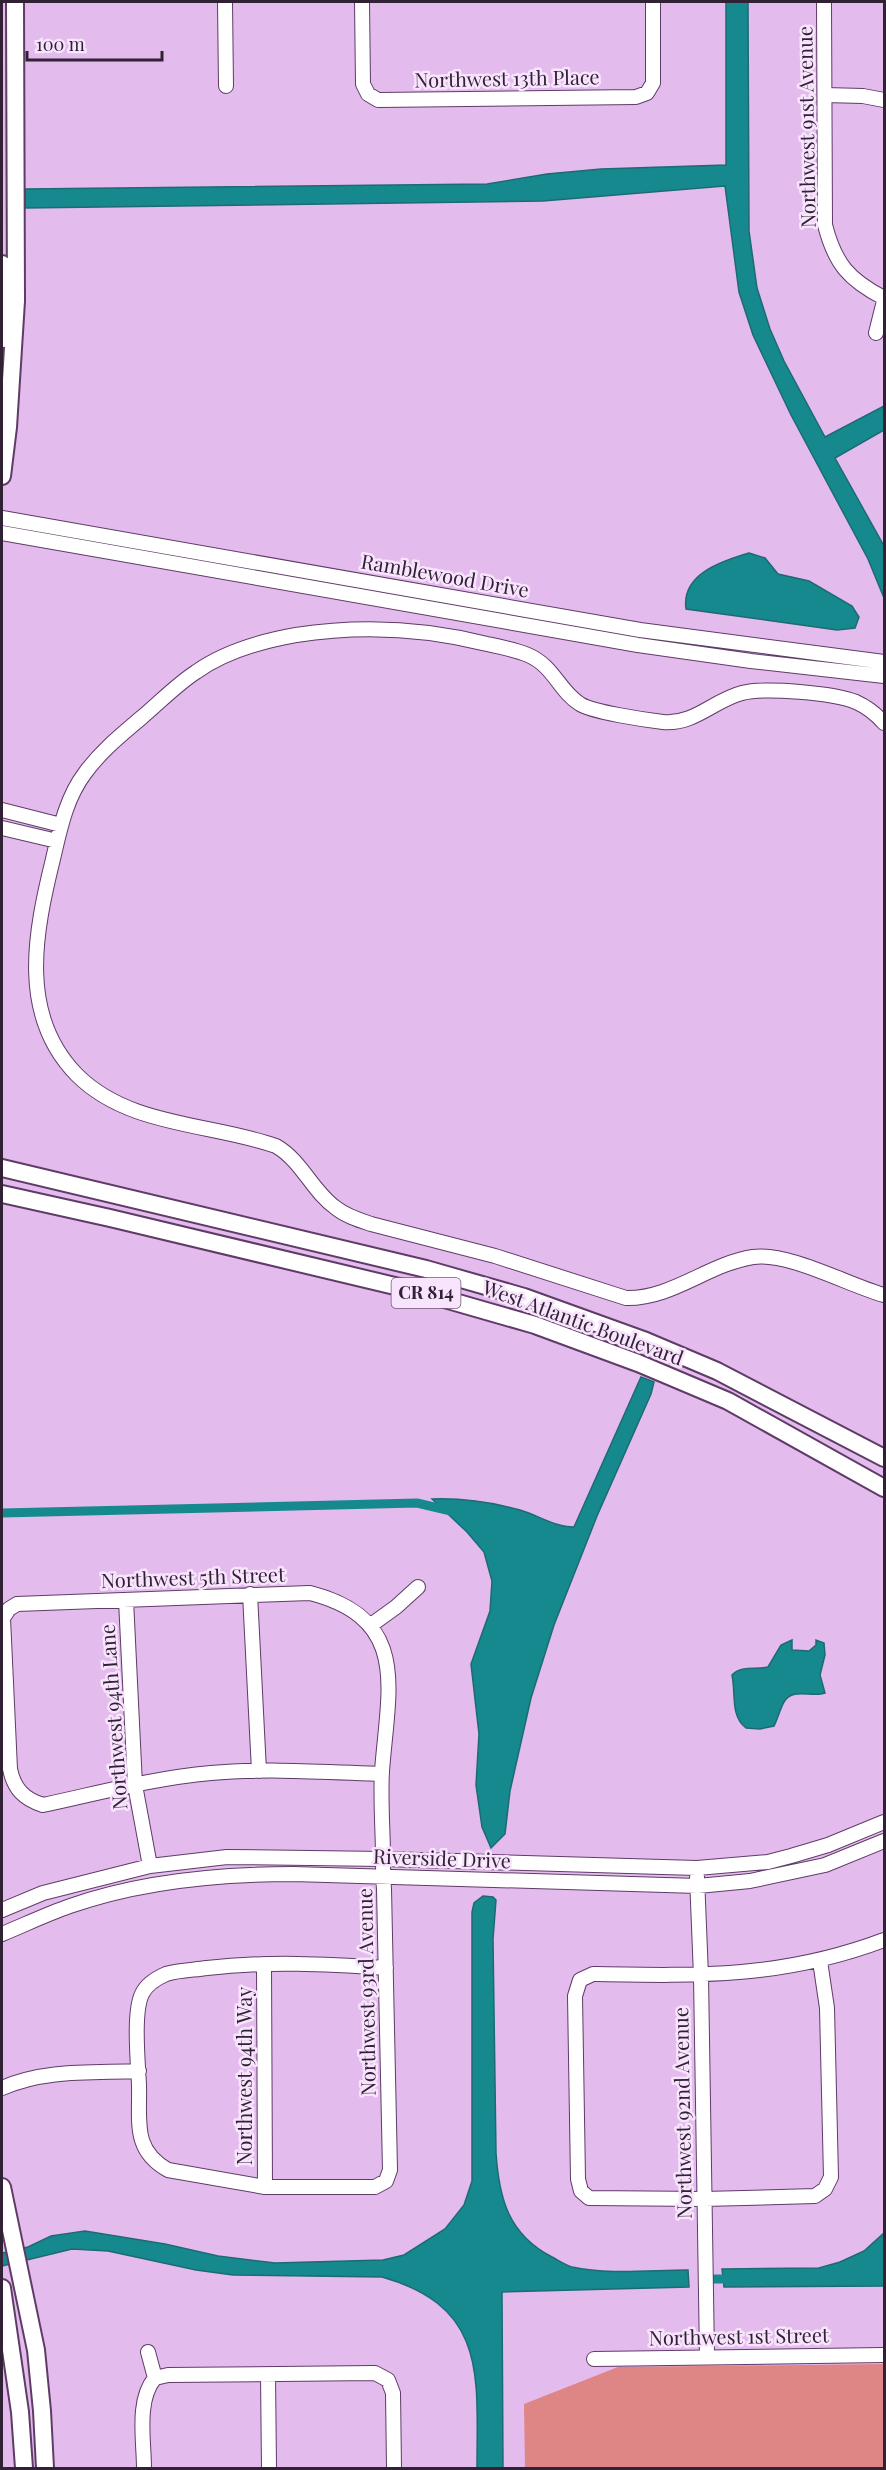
<svg xmlns="http://www.w3.org/2000/svg" width="886" height="2470" font-family="'Playfair Display',serif">
<style>
.park{fill:#de8585}
.water{fill:#16898f;stroke:#1e6a74;stroke-width:1.5}
.lines{fill:none;stroke-linecap:round;stroke-linejoin:round}
.canal{stroke:#16898f;stroke-width:9}
.minor-casing{stroke:#5f3c67;stroke-width:16}
.major-casing{stroke:#5f3c67;stroke-width:20}
.minor{stroke:#fff;stroke-width:14}
.major{stroke:#fff;stroke-width:16}
.labels{text-anchor:middle;stroke-width:5;stroke-linejoin:round;paint-order:stroke}
.shield{fill:#f9e4fe;stroke:#6d5c71;stroke-width:1.5}
.shield-label{font-size:18px;font-weight:bold;fill:#312134}
.street-label{font-size:20px;fill:#312134;stroke:#f9e4fe}
</style>
<rect width="100%" height="100%" fill="#e4bbed"/>
<!-- park -->
<path class="park" d="M 884,2364 L 884,2468 L 525,2468 L 524,2404 L 618,2367 Z"/>
<!-- water -->
<path class="water" d="M 726,2 L 748,2 L 749,231 L 757,288 L 770,329 L 784,361 L 825,437 L 884,406 L 884,430 L 835,458 L 884,546 L 884,598 L 868,559 L 791,415 L 753,335 L 739,292 L 725,186 L 543,201 L 25,208 L 25,189 L 487,184 L 547,174 L 601,169 L 726,165 Z
M 749,553 L 765,558 L 778,574 L 809,581 L 852,606 L 859,617 L 855,628 L 837,630 L 686,609 C 681,574 722,561 749,553 Z
M 641,1377 L 654,1382 L 651,1394 L 597,1516 L 554,1625 L 531,1698 L 510,1791 L 505,1834 L 491,1848 L 482,1827 L 476,1785 L 479,1734 L 471,1664 L 490,1611 L 492,1581 L 484,1552 L 467,1532 L 432,1499 C 461,1498 491,1502 520,1510 C 538,1515 554,1527 574,1527 Z
M 792,1640 L 792,1650 L 809,1651 L 816,1645 L 816,1640 L 824,1643 L 825,1655 L 820,1675 L 825,1693 C 812,1698 793,1687 784,1702 C 780,1709 778,1718 774,1726 L 760,1729 L 746,1728 C 730,1716 736,1693 732,1675 C 741,1665 756,1670 768,1667 L 781,1645 Z
M 483,1896 L 493,1897 L 496,1900 L 493,1939 L 496,2153 C 499,2198 508,2234 552,2257 C 558,2260 565,2265 572,2267 C 609,2275 651,2270 688,2270 L 689,2287 L 502,2292 L 503,2468 L 477,2468 C 477,2377 488,2307 382,2277 L 233,2275 L 196,2270 L 108,2251 L 72,2249 L 2,2266 L 2,2253 L 28,2247 L 51,2236 L 85,2231 L 165,2244 L 218,2256 L 275,2263 L 383,2260 L 404,2255 L 445,2229 L 464,2205 L 472,2181 L 472,1912 L 474,1903 Z
M 884,2233 L 884,2286 L 724,2287 L 722,2269 L 819,2268 L 840,2262 L 864,2251 Z"/>
<g class="lines">
<!-- canal -->
<path class="canal" d="M 2,1513 L 417,1503 L 451,1511
M 713,2279 L 735,2279"/>
<defs>
<path id="minor" d="M 225,2 L 226,86
M 362,2 L 363,84 L 368,94 L 378,100 L 636,97 L 647,93 L 653,83 L 653,2
M 824,2 L 825,225 C 835,264 849,280 884,298
M 825,95 L 863,96 L 884,100
M 876,333 L 884,301
M 2,518 L 640,630 L 884,662
M 2,533 L 638,645 L 751,661 L 884,676
M 884,723 C 876,714 867,707 856,702 C 834,693 765,687 742,693 C 714,700 694,725 663,722 C 646,720 592,712 580,704 C 559,691 554,666 528,655 C 516,650 501,647 487,644 C 424,628 360,625 296,635 C 262,641 224,652 196,672 C 176,685 159,703 141,718 C 121,735 101,751 85,773 C 66,798 60,829 53,859 C 35,932 18,1015 77,1075 C 129,1127 211,1123 276,1146 C 302,1161 312,1191 336,1208 C 346,1216 359,1220 371,1224 L 495,1256 L 626,1298 C 672,1299 708,1264 753,1257 C 789,1252 848,1285 884,1295
M 2,810 L 61,825
M 2,828 L 57,841
M 250,1594 L 259,1771
M 126,1600 L 135,1785 L 150,1866
M 371,1625 L 396,1607 L 418,1587
M 382,1774 C 325,1772 268,1768 211,1773 C 154,1778 99,1793 43,1805 C 24,1799 14,1789 10,1769 L 3,1618 L 9,1609 L 17,1604 L 310,1593 C 411,1619 388,1689 382,1771 C 380,1806 384,1841 383,1876 L 384,1889 L 390,2170 L 386,2181 L 375,2187 L 265,2187 L 168,2170 C 132,2150 140,2121 139,2085 C 138,2063 133,2012 142,1994 C 146,1985 157,1978 166,1974 C 179,1970 194,1970 207,1968 C 267,1961 327,1964 386,1968
M 697,1877 L 701,1976 L 707,2356
M 2,1910 L 43,1893 L 150,1866 L 227,1857 L 384,1859 L 697,1868 L 768,1862 L 791,1856 L 828,1845 L 884,1822
M 2,1934 C 24,1925 47,1914 70,1906 C 141,1881 217,1874 293,1874 L 698,1886 L 750,1881 L 825,1865 L 884,1841
M 820,1961 L 827,2008 L 831,2177 L 825,2189 L 815,2196 L 704,2199 L 589,2198 L 581,2191 L 578,2179 L 575,1996 L 580,1980 L 593,1974 C 699,1976 783,1978 884,1940
M 264,1964 L 265,2187
M 2,2088 C 45,2069 92,2073 139,2071
M 594,2359 L 884,2355
M 268,2375 L 269,2468
M 155,2378 L 168,2375 L 375,2373 L 388,2380 L 393,2393 L 394,2468
M 144,2468 C 144,2441 136,2400 155,2378 L 148,2352"/>
<path id="major" d="M 2,264 L 2,277 L 9,297 L 14,300
M 2,304 L 3,339
M 2,476 L 8,427 L 16,301 L 15,2
M 2,1168 L 426,1269 L 524,1297 L 646,1341 L 717,1371 L 884,1458
M 2,1194 L 110,1218 L 420,1292 L 535,1325 L 638,1363 L 728,1401 L 884,1488
M 2,2187 L 36,2350 L 42,2411 L 45,2468
M 2,2288 L 20,2412 L 24,2468"/>
</defs>
<!-- minor casing -->
<use href="#minor" class="minor-casing"/>
<!-- major casing -->
<use href="#major" class="major-casing"/>
<!-- minor -->
<use href="#minor" class="minor"/>
<!-- major -->
<use href="#major" class="major"/>
</g>
<g class="labels">
<!-- shield labels -->
<rect class="shield" x="391.5" y="1278" width="69" height="30" rx="4.5"/>
<g class="shield-label">
<text x="426" y="1299">CR 814</text>
</g>
<!-- street labels -->
<g class="street-label">
<text transform="translate(507 79) rotate(-1)" y="7">Northwest 13th Place</text>
<text transform="translate(807 127) rotate(-91)" y="7">Northwest 91st Avenue</text>
<text transform="translate(445 576) rotate(10)" y="7">Ramblewood Drive</text>
<text transform="translate(583 1323) rotate(20)" y="7">West Atlantic Boulevard</text>
<text transform="translate(193 1578) rotate(-2)" y="7">Northwest 5th Street</text>
<text transform="translate(114 1717) rotate(-94)" y="7">Northwest 94th Lane</text>
<text transform="translate(442 1859) rotate(2)" y="7">Riverside Drive</text>
<text transform="translate(367 1992) rotate(-91)" y="7">Northwest 93rd Avenue</text>
<text transform="translate(245 2076) rotate(-90)" y="7">Northwest 94th Way</text>
<text transform="translate(683 2113) rotate(-91)" y="7">Northwest 92nd Avenue</text>
<text transform="translate(739 2337) rotate(-1)" y="7">Northwest 1st Street</text>
</g>
</g>
<!-- border -->
<rect width="886" height="2470" fill="none" stroke="#312134" stroke-width="6"/>
<!-- scale -->
<path d="M27 51v9h135v-9" fill="none" stroke="#312134" stroke-width="3"/>
<text x="36" y="51" font-size="18" fill="#312134" stroke="#f9e4fe" stroke-width="4.5" paint-order="stroke">100 m</text>
</svg>
